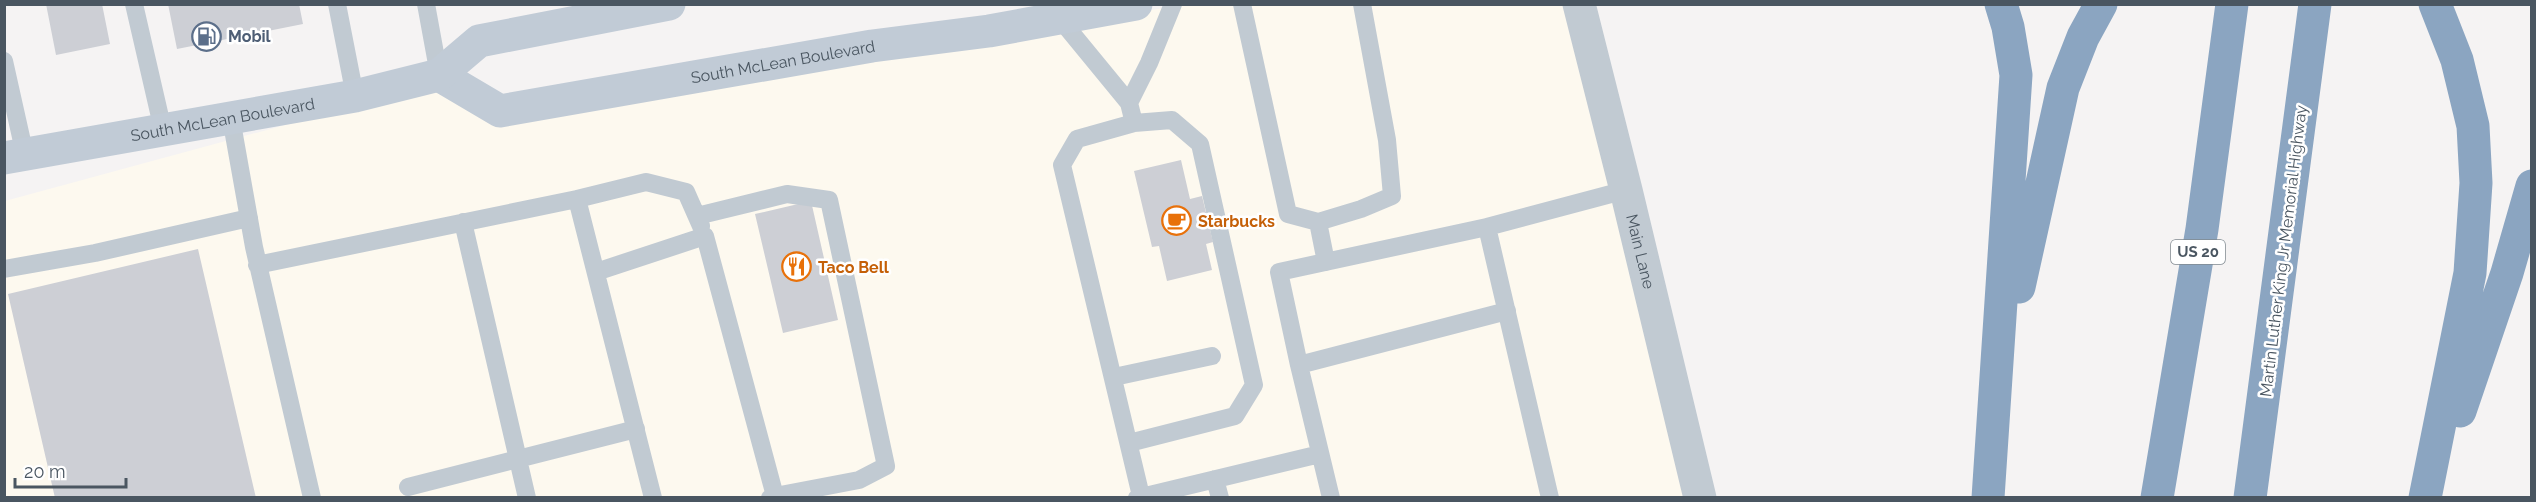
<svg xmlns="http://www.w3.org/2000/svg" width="2536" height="502" font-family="Raleway,sans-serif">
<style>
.commercial{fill:#fdf9ef}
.building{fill:#cdcfd5}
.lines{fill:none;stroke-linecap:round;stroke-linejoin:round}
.service{stroke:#c1cad2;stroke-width:18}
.minor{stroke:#c1cad2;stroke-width:33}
.secondary{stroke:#c1cbd6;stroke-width:33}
.motorway{stroke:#8ba5c1;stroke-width:33}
.labels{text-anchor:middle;stroke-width:5;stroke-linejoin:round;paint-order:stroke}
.shield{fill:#fff;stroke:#808990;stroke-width:1.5}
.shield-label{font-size:15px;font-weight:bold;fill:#4a5661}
.service-label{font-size:16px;font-weight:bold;fill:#4e5e75;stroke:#fff;text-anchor:start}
.street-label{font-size:16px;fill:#4a5661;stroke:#fff}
.food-label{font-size:16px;font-weight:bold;fill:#c56008;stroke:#fff;text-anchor:start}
</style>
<rect width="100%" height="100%" fill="#f5f3f3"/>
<!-- commercial -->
<path class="commercial" d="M 1188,4 L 1567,5 L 1689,498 L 5,498 L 5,201 L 436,84 L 503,117 Z"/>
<!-- building -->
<path class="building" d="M 46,4 L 102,4 L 110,44 L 56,55 Z
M 168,4 L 299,4 L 303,24 L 177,49 Z
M 1181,160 L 1190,199 L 1202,196 L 1213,242 L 1206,244 L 1212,270 L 1167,281 L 1159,246 L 1152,247 L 1134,171 Z
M 811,201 L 838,320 L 783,333 L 755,214 Z
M 198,249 L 256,498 L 55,498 L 8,294 Z"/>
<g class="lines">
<!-- service -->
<path class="service" d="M 134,4 L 163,130
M 337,4 L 355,96
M 426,4 L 439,75
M 1242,4 L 1288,214 L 1318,222 L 1361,209 L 1392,196 L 1387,140 L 1362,4
M 1060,19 L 1129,103 L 1134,123
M 4,61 L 25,155
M 1129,103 L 1149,63 L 1173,4
M 231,118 L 254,247 L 312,498
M 577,199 L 646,182 L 686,192 L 701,226
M 697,216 L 787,194 L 829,200 L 886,466 L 859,480 L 775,496
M 463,222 L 527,498
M 1318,222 L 1326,262
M 1487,227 L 1279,272 L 1299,365 L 1507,311
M 257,265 L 577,199 L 653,498
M 4,269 L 95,253 L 249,218
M 596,272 L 705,236 L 775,496 L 770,498
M 1299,365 L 1331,498
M 1114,377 L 1212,356
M 1129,443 L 1235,416 L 1254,385 L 1200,144 L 1172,120 L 1134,123 L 1077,139 L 1062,165 L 1141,496
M 1215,479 L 1220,498
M 408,487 L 636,429
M 1137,498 L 1320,454
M 1550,498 L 1487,227 L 1626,190"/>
<!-- minor -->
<path class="minor" id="s1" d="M 1579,4 L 1626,190 L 1700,498"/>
<!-- secondary -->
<g class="secondary">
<path id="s2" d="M 439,75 L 500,111 L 872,46 L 989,31 L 1136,4"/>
<path id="s3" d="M 4,158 L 355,96 L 439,75 L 479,41 L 669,4"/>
</g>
<!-- motorway -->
<path class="motorway" d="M 2019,287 L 2063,88 L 2083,37 L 2101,4
M 2460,411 L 2507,273 L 2532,186
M 1988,498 L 2016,75 L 2008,27 L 2001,4
M 2157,498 L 2202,229 L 2232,4
M 2250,498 L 2315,4
M 2425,498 L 2470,273 L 2476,183 L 2473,126 L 2457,60 L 2435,4"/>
</g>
<!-- icons -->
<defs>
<symbol id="fuel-ring" viewBox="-11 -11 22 22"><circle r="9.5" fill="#fff" stroke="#5c6f8a" stroke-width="1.5"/><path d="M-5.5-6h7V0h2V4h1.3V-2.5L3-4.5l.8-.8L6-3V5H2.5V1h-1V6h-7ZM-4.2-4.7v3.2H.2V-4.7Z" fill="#5c6f8a"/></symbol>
<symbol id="cafe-ring" viewBox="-11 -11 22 22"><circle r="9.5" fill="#fff" stroke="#e8710a" stroke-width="1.5"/><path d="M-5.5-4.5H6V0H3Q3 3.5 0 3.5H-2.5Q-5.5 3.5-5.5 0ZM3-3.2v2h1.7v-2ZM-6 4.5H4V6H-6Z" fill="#e8710a"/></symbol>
<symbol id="restaurant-ring" viewBox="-11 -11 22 22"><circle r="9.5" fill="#fff" stroke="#e8710a" stroke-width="1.5"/><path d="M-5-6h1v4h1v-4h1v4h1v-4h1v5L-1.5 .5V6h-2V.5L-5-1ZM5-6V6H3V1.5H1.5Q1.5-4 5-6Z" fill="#e8710a"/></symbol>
</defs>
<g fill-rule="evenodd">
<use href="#fuel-ring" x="190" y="20" width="33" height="33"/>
<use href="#cafe-ring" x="1160" y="204" width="33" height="33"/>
<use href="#restaurant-ring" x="780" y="250" width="33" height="33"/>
</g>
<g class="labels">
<!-- shield labels -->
<rect class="shield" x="2171" y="240" width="54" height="24" rx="4.5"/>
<g class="shield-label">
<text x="2198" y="257">US 20</text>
</g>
<!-- service labels -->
<g class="service-label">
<text x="228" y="42">Mobil</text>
</g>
<!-- street labels -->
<g class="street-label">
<text dy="6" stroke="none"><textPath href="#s2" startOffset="358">South McLean Boulevard</textPath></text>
<text dy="6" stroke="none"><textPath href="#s3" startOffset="222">South McLean Boulevard</textPath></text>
<text dy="6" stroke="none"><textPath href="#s1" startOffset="255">Main Lane</textPath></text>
<text transform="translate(2283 251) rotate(-83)" y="6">Martin Luther King Jr Memorial Highway</text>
</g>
<!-- food labels -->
<g class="food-label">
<text x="1198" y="227">Starbucks</text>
<text x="818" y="273">Taco Bell</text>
</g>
</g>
<!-- border -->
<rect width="2536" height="502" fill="none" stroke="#4a5661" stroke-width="12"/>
<!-- scale -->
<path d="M15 478v9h111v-9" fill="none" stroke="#4a5661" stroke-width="3"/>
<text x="24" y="478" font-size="18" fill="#4a5661" stroke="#ffffff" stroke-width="4.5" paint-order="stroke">20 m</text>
</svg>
